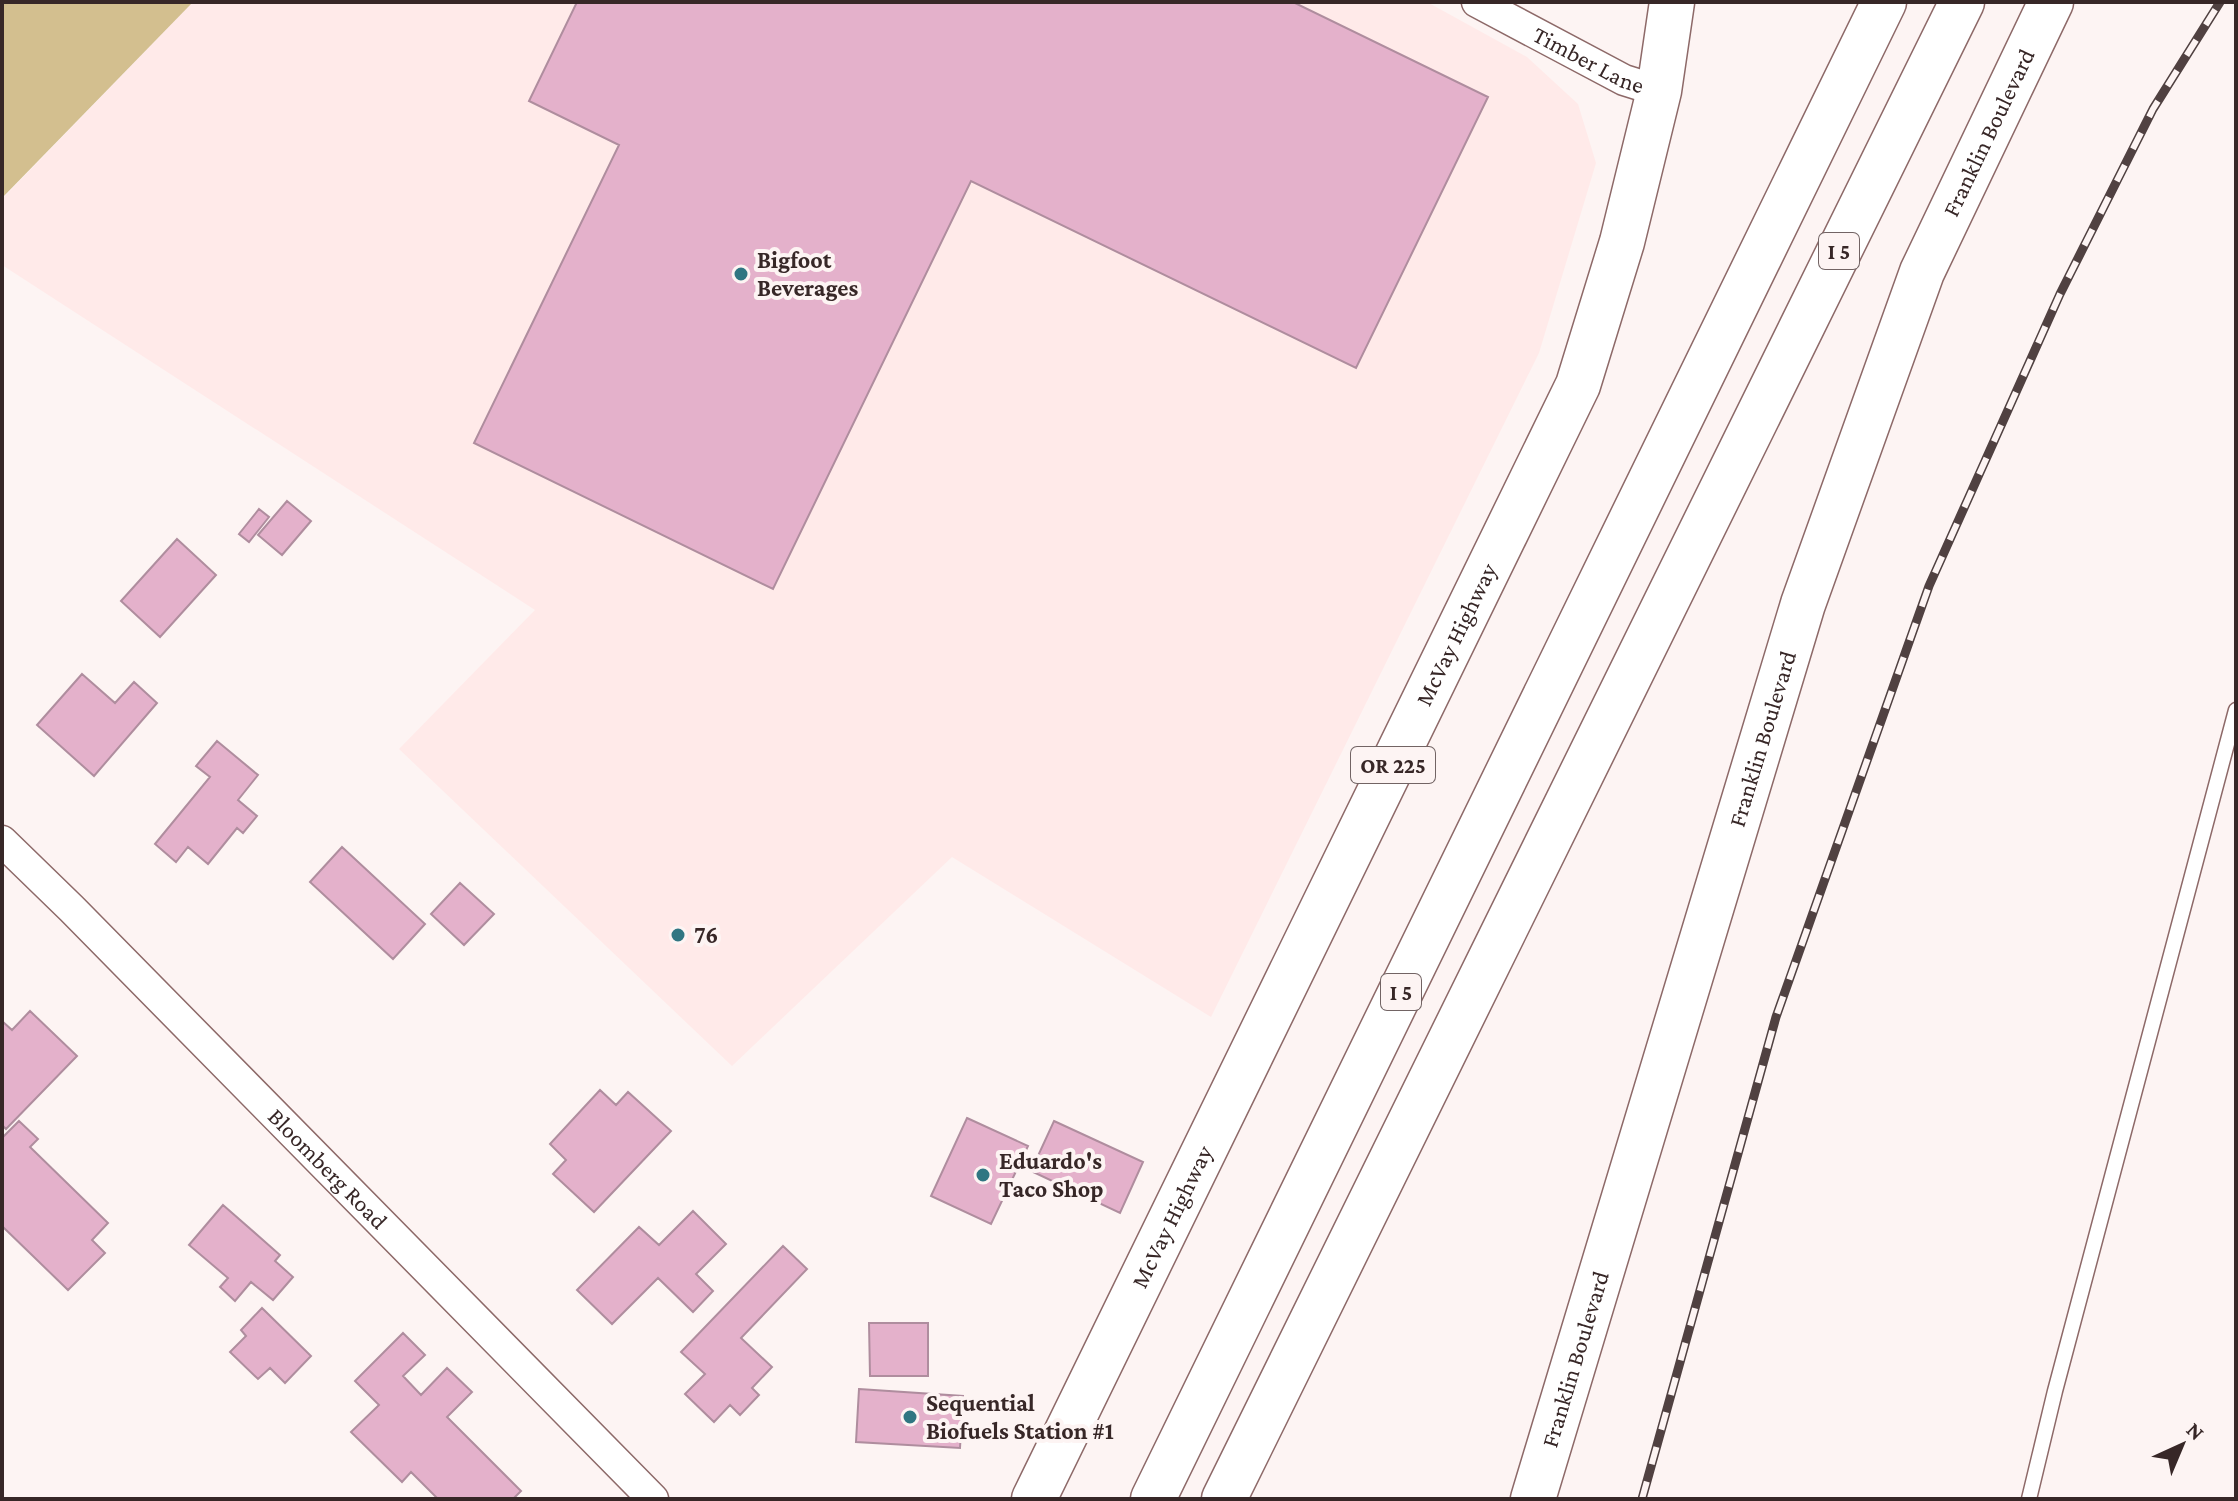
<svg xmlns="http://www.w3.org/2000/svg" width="2238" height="1501" font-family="'Crimson Pro',serif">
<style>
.built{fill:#ffeae9}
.forest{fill:#d3bf8f}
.building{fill:#e4b1cb;stroke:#af8d9e;stroke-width:2}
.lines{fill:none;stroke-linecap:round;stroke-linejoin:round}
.lane-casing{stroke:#8d6968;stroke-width:17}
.street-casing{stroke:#8d6968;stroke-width:33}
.primary-casing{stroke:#8d6968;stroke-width:47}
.highway-casing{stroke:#8d6968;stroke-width:47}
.lane{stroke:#fff;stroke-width:14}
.street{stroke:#fff;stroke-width:30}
.primary{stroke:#fff;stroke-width:44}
.highway{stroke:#fff;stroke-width:44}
.rail-casing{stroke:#504141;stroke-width:9}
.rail{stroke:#fdf4f3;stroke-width:6;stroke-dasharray:18;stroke-linecap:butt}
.poi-dot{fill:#307682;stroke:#fdf4f3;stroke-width:3}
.labels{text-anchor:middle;stroke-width:8;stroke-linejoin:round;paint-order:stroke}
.shield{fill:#fdf4f3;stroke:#726464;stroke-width:2}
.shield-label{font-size:22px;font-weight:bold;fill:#372727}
.street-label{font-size:24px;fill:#372727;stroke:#fdf4f3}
.poi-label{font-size:24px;font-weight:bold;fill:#372727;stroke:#fdf4f3;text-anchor:start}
</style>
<rect width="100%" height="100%" fill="#fdf4f3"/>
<!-- built -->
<path class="built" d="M 193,2 L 1427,2 L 1527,57 L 1578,104 L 1596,163 L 1539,353 L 1211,1017 L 952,857 L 732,1066 L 399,749 L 535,610 L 2,265 L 2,199 Z"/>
<!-- forest -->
<path class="forest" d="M 2,2 L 193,2 L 2,198 Z"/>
<!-- building -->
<path class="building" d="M 577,2 L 1293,2 L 1488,97 L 1356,368 L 971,181 L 773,589 L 474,443 L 619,145 L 529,101 Z
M 287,501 L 311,521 L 282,555 L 258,535 Z
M 259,509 L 269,517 L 249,542 L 239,534 Z
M 177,539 L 216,575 L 160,637 L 121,601 Z
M 82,674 L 115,703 L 134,682 L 157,703 L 94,776 L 37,725 Z
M 217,741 L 258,775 L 238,800 L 257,816 L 243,833 L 237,828 L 208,864 L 188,847 L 176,862 L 155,844 L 210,777 L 196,766 Z
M 342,847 L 425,924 L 393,959 L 310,882 Z
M 460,883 L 494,914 L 464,945 L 431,914 Z
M 30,1011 L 77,1056 L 6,1129 L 2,1125 L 2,1021 L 12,1030 Z
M 600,1090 L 616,1105 L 628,1092 L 671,1131 L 594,1212 L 553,1174 L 566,1160 L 550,1144 Z
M 967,1118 L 1028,1146 L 991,1224 L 931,1196 Z
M 19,1121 L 38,1139 L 30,1147 L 108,1223 L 92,1240 L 105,1253 L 68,1290 L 2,1226 L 2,1138 Z
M 1054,1121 L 1143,1162 L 1120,1213 L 1031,1171 Z
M 223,1205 L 280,1255 L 275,1261 L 293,1277 L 273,1300 L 251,1282 L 235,1301 L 220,1287 L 228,1278 L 189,1245 Z
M 693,1211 L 726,1244 L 696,1274 L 713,1291 L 693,1312 L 658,1278 L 612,1324 L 577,1290 L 639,1227 L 659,1245 Z
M 783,1246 L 807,1269 L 741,1338 L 772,1367 L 752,1388 L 759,1395 L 740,1415 L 730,1405 L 714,1422 L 685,1394 L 705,1374 L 681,1352 Z
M 262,1308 L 311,1356 L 285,1383 L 270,1368 L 258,1379 L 230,1352 L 246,1336 L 241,1330 Z
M 869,1323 L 928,1323 L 928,1376 L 870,1376 Z
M 403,1333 L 425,1355 L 403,1376 L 421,1395 L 447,1368 L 472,1392 L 447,1417 L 521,1491 L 513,1499 L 438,1499 L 411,1472 L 402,1482 L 351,1432 L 379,1405 L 355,1381 Z
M 859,1389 L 963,1396 L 960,1448 L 856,1442 Z"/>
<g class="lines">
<defs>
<path id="lane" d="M 2029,1499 L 2055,1391 L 2236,710"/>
<g id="street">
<path id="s1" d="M 1477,2 L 1624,80 L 1659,91"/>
<path id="s2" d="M 2,841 L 72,909 L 653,1499"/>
</g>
<g id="primary">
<path id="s3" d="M 1034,1499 L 1578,385 L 1622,242 L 1659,91 L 1672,2"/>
<path id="s4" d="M 1533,1499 L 1803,604 L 1922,272 L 2051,2"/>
</g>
<path id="highway" d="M 1153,1499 L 1884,2
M 1224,1499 L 1962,2"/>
</defs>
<!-- lane casing -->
<use href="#lane" class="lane-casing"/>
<!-- street casing -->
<use href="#street" class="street-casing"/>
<!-- primary casing -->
<use href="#primary" class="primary-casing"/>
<!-- highway casing -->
<use href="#highway" class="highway-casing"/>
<!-- lane -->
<use href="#lane" class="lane"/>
<!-- street -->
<use href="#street" class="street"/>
<!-- primary -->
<use href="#primary" class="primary"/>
<!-- highway -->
<use href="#highway" class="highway"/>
<defs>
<path id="rail" d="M 1642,1499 L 1776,1017 L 1929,586 L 2060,294 L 2153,109 L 2220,2"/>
</defs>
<!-- rail casing -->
<use href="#rail" class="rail-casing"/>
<!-- rail -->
<use href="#rail" class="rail"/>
</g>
<!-- markers -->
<g class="poi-dot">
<circle cx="741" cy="274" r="8"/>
<circle cx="678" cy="935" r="8"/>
<circle cx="983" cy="1175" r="8"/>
<circle cx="910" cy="1417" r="8"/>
</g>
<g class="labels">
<!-- shield labels -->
<g class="shield">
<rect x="1819" y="233" width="40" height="36" rx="6"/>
<rect x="1351" y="747" width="84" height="36" rx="6"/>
<rect x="1381" y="974" width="40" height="36" rx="6"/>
</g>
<g class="shield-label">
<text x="1839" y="259">I 5</text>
<text x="1393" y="773">OR 225</text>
<text x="1401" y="1000">I 5</text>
</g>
<!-- street labels -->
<g class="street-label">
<text dy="8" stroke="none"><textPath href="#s1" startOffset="126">Timber Lane</textPath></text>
<text dy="8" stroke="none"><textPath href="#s4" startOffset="1442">Franklin Boulevard</textPath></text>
<text dy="8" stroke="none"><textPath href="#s3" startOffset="962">McVay Highway</textPath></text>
<text dy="8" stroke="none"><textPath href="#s4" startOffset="794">Franklin Boulevard</textPath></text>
<text dy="8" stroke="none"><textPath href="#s2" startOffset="462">Bloomberg Road</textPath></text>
<text dy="8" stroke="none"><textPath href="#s3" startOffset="314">McVay Highway</textPath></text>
<text dy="8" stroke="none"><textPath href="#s4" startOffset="146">Franklin Boulevard</textPath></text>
</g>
<!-- poi labels -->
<g class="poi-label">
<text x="757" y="268">Bigfoot<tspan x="757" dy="28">Beverages</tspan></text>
<text x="694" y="943">76</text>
<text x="999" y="1169">Eduardo's<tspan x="999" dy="28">Taco Shop</tspan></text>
<text x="926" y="1411">Sequential<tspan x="926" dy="28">Biofuels Station #1</tspan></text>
</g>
</g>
<!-- border -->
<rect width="2238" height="1501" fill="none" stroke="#372727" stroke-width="8"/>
<!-- north arrow -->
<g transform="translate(2182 1445) rotate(44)" stroke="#fdf4f3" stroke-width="6" paint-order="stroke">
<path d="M0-6L14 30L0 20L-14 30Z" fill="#372727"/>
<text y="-12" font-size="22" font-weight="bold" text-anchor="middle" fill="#372727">N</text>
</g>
</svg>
